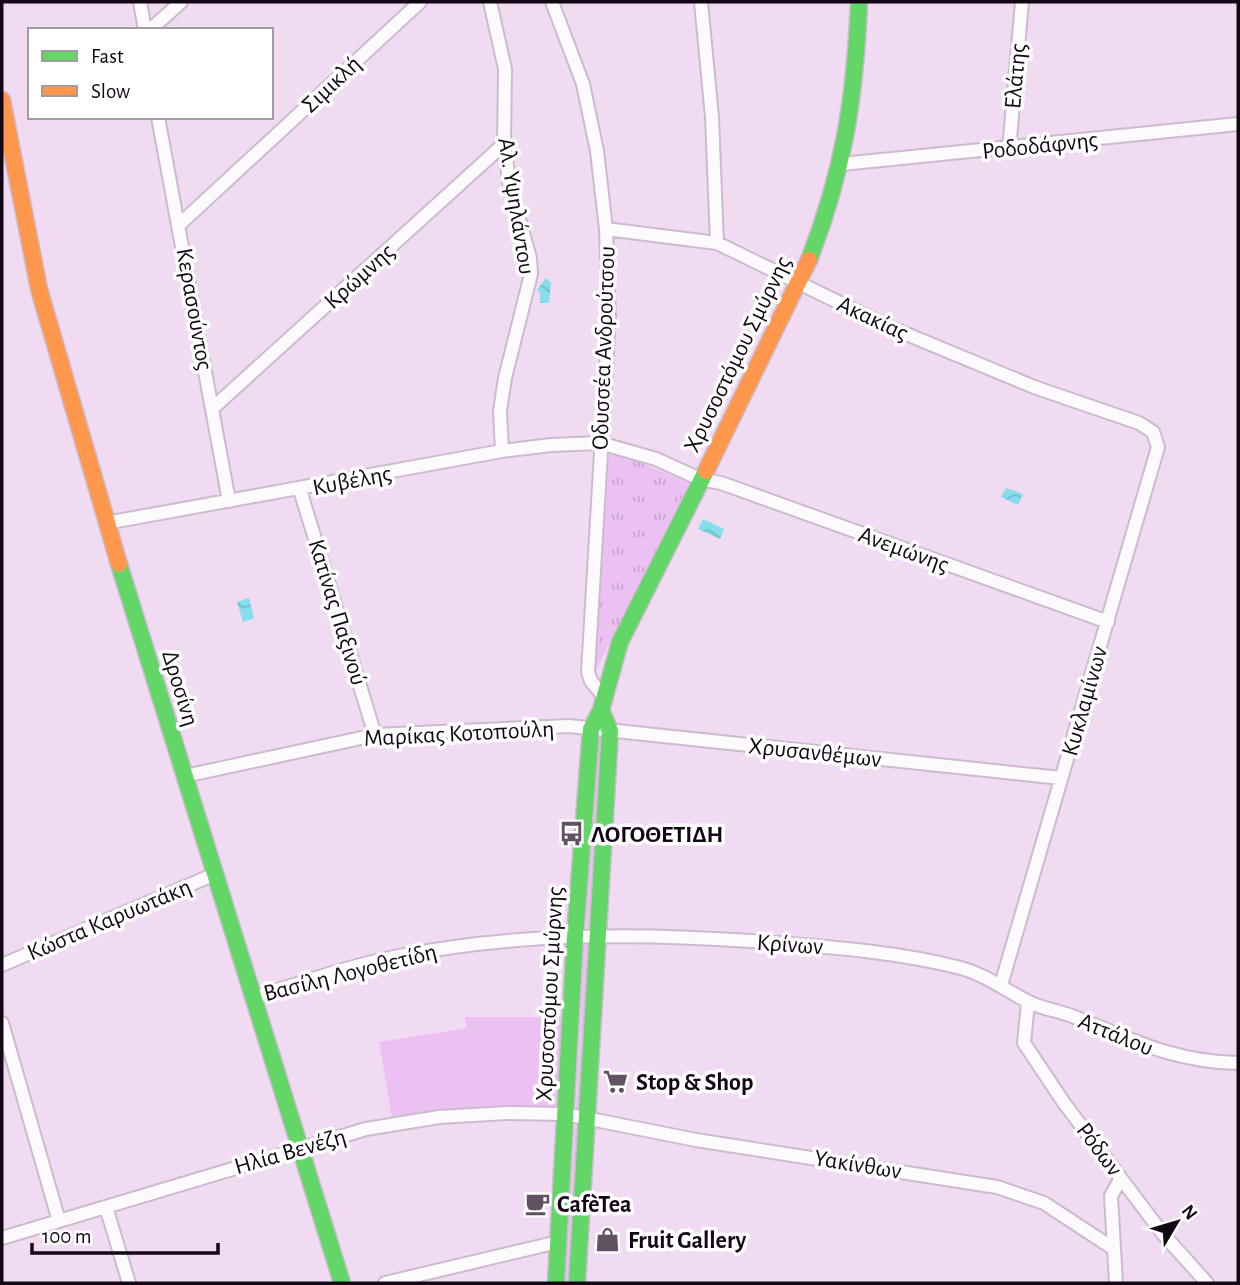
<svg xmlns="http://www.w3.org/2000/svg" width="1240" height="1285" font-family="'Alegreya Sans',sans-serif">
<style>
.green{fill:#edc0f4}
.park{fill:url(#park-tufts)}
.water{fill:url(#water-waves)}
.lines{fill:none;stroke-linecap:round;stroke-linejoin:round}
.street-casing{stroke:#cbbbcd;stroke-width:16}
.fast-casing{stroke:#cbbbcd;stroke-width:19}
.slow-casing{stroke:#cbbbcd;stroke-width:19}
.street{stroke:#fdfafd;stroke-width:12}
.fast{stroke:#63d668;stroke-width:16}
.slow{stroke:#ff974d;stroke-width:16}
.labels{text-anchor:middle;stroke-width:7;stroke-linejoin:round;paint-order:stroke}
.street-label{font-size:24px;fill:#130716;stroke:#fff}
.poi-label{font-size:24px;font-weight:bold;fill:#130716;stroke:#fff;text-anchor:start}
</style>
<defs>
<pattern id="park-tufts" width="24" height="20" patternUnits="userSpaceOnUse" patternTransform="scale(1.75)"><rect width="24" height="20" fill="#edc0f4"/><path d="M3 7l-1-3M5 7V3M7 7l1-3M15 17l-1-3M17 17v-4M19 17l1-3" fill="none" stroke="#caa4d0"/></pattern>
<pattern id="water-waves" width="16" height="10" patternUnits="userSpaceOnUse" patternTransform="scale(1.75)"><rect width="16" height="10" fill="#84deeb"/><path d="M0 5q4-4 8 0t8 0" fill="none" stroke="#71bdc9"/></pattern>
</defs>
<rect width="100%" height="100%" fill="#f0dbf3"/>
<!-- green -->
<path class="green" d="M 601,737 L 592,928 L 586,927 L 594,738 Z
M 584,944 L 592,944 L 583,1112 L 576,1110 Z
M 465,1017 L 562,1017 L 559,1106 L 484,1108 L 392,1118 L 379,1042 L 467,1028 Z
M 575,1126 L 582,1127 L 572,1283 L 564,1283 Z"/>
<!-- park -->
<path class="park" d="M 609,449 L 689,483 L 595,672 Z"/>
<!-- water -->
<path class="water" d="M 546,278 L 551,283 L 549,303 L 540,303 L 540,293 L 537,290 Z
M 1006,488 L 1023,494 L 1018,505 L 1001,497 Z
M 703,519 L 724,529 L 720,539 L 698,529 Z
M 249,598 L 254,618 L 243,622 L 237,602 Z"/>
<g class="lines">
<defs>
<path id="street" d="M 140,2 L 145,30
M 490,2 L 505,69 L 504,144 L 510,187 L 530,258 L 531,274 L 505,378 L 500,411 L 502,451
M 552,2 L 583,84 L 597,151 L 606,229 L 609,317 L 588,672 L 591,681 L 604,697
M 701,2 L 712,117 L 717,243
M 150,30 L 181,2
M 158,117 L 229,501
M 1009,150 L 1022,2
M 842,164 L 1238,124
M 180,224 L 420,2
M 606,229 L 717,243 L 887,326 L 1034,387 L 1139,423 L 1153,432 L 1158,447 L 1001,985
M 214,407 L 504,144
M 300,490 L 375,735
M 106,523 L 502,451 L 551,445 L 600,443 L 656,459 L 700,479 L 721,483 L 1108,622
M 185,776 L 375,735 L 569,726 L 1061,778
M 2,965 L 215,874
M 252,998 C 301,983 349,966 399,956 C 522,932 644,933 767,942 C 831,947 899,952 961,968 C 986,975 1005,990 1027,1001 C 1041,1009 1057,1010 1072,1016 C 1130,1039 1174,1062 1238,1063
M 1028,1002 L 1024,1043 L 1064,1103 L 1163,1234 L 1207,1283
M 2,1023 L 59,1221
M 106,1207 L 129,1283
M 2,1238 L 366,1129 L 439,1117 L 507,1113 L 565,1114 L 696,1140 L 997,1187 L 1044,1203 L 1114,1249
M 385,1283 L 558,1242
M 1116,1283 L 1111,1196 L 1121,1178"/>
<path id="fast" d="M 809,260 C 844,170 855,98 859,2
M 119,564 L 342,1283
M 556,1283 L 575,936 L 591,729 L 601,710 L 620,642 L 706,471
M 577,1283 L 610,731 L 601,710"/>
<path id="slow" d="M 2,100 L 39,289 L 119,564
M 706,471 L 809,260"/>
</defs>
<!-- street casing -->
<use href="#street" class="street-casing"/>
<!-- fast casing -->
<use href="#fast" class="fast-casing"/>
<!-- slow casing -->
<use href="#slow" class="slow-casing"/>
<!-- street -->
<use href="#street" class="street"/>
<!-- fast -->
<use href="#fast" class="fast"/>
<!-- slow -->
<use href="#slow" class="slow"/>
</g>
<!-- icons -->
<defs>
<symbol id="bus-bare" viewBox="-9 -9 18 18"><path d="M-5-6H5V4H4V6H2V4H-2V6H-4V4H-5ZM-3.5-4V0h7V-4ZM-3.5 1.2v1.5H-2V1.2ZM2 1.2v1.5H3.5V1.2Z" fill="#605163" stroke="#fff" stroke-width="2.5" paint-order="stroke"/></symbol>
<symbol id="supermarket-bare" viewBox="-9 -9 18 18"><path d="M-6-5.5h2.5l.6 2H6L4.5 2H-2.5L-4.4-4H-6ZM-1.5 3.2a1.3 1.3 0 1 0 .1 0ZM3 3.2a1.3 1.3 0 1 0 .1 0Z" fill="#605163" stroke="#fff" stroke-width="2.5" paint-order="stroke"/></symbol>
<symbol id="cafe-bare" viewBox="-9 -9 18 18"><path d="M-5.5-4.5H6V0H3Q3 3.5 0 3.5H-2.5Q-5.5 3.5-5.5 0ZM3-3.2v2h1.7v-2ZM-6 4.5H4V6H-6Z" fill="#605163" stroke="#fff" stroke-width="2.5" paint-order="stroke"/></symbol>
<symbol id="shop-bare" viewBox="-9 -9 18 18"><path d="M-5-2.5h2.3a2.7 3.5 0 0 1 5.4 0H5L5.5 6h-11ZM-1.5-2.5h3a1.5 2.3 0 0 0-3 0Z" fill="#605163" stroke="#fff" stroke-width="2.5" paint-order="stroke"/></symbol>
</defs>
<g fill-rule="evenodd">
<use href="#bus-bare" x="554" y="816" width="35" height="35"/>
<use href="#supermarket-bare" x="598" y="1064" width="35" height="35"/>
<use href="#cafe-bare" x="520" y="1186" width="35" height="35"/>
<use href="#shop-bare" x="590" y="1222" width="35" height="35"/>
</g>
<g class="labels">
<!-- street labels -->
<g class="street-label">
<text transform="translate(1015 76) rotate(-85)" y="8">Ελάτης</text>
<text transform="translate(331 84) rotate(-43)" y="8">Σιμικλή</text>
<text transform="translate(1040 145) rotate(-6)" y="8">Ροδοδάφνης</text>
<text transform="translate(517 206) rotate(81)" y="8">Αλ. Υψηλάντου</text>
<text transform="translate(359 276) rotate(-42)" y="8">Κρώμνης</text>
<text transform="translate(195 309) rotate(80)" y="8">Κερασούντος</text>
<text transform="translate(873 318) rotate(25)" y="8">Ακακίας</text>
<text transform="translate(603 348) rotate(-88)" y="8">Οδυσσέα Ανδρούτσου</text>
<text transform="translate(737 354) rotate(-64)" y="8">Χρυσοστόμου Σμύρνης</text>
<text transform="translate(352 480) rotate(-11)" y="8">Κυβέλης</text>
<text transform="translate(904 549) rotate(20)" y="8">Ανεμώνης</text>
<text transform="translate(338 612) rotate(73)" y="8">Κατίνας Παξινού</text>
<text transform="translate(181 688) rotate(73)" y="8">Δροσίνη</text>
<text transform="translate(1084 701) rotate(-74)" y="8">Κυκλαμίνων</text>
<text transform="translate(459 733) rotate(-3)" y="8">Μαρίκας Κοτοπούλη</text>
<text transform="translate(815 752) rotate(6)" y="8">Χρυσανθέμων</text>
<text transform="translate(109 919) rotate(-23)" y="8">Κώστα Καρυωτάκη</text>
<text transform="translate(790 944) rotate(4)" y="8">Κρίνων</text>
<text transform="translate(350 972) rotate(-14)" y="8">Βασίλη Λογοθετίδη</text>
<text transform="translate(549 994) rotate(-87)" y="8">Χρυσοστόμου Σμύρνης</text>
<text transform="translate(1116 1034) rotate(22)" y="8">Αττάλου</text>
<text transform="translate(1100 1149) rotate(53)" y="8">Ρόδων</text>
<text transform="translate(290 1151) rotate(-16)" y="8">Ηλία Βενέζη</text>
<text transform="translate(858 1164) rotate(9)" y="8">Υακίνθων</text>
</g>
<!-- poi labels -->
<g class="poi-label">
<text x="591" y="842">ΛΟΓΟΘΕΤΙΔΗ</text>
<text x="636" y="1090">Stop &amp; Shop</text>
<text x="557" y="1212">CafèTea</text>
<text x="628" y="1248">Fruit Gallery</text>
</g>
</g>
<!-- border -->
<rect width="1240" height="1285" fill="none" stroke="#130716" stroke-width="7"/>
<!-- legend -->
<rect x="28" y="28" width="245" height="91" fill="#ffffff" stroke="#a19ca2" stroke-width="2"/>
<rect x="42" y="51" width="35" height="10" fill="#63d668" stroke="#a19ca2" stroke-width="2"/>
<text x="91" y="63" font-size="21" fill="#130716">Fast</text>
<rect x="42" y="86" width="35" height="10" fill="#ff974d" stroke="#a19ca2" stroke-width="2"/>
<text x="91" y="98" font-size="21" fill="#130716">Slow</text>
<!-- north arrow -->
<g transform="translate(1177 1222) rotate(52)" stroke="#ffffff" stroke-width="5" paint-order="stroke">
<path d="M0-5L12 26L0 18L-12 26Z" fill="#130716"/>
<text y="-10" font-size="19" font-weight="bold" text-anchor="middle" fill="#130716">N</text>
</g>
<!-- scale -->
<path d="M32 1243v10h186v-10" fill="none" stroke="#130716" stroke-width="3.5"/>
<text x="42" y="1243" font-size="21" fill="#130716" stroke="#ffffff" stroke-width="5" paint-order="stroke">100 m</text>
</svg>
